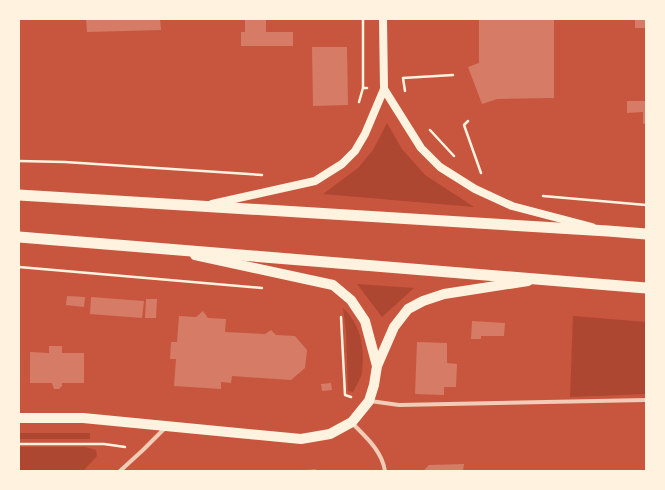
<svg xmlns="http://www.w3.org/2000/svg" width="665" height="490" font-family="'Asap Condensed',sans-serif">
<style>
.green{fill:#ae4732}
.building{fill:#d67c66}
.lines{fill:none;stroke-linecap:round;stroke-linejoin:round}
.path{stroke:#fff3e0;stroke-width:2.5}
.minor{stroke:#f1ccb7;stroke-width:4}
.secondary{stroke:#fff3e0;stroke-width:8}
.primary{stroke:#fff3e0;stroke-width:10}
.trunk{stroke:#fff3e0;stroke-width:11}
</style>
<rect width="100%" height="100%" fill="#c8553d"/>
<!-- green -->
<path class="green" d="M 387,123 L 402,149 L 425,175 L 474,207 L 323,194 L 358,168 L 373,150 Z
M 357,284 L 414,288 L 382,317 Z
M 343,308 C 361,324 365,349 362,372 C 361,379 356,386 353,392 L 348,391 L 346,332 Z
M 573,316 L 646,322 L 646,394 L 570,397 Z
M 19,433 L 90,433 L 90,439 L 19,439 Z
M 19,447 L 85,447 L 96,450 L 97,456 L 83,471 L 19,471 Z"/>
<!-- building -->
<path class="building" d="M 86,19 L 160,19 L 161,30 L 87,32 Z
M 245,19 L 266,19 L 266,32 L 293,32 L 293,46 L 241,46 L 241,32 L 245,32 Z
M 479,19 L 554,19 L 554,98 L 497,99 L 482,104 L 468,67 L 479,63 Z
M 635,19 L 646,19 L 646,28 L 635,28 Z
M 312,47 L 347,47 L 348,105 L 313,106 Z
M 627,101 L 646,101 L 646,123 L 643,124 L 643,112 L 627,113 Z
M 67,296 L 85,297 L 84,307 L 66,305 Z
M 91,297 L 144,301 L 142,318 L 90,314 Z
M 146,299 L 157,299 L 156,318 L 145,318 Z
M 203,311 L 208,318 L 226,319 L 225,332 L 265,334 L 271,330 L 276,335 L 295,336 L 307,350 L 305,368 L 291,380 L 232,376 L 231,383 L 221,382 L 221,389 L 174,386 L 176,359 L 170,359 L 171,342 L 177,342 L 179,316 L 196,317 Z
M 472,321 L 505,323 L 504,336 L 481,336 L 481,339 L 471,339 Z
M 417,342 L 447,343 L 447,363 L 457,364 L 456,387 L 444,387 L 444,395 L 415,394 Z
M 49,346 L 62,346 L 62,353 L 84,353 L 84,383 L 62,383 L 62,386 L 59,389 L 54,389 L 52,383 L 30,383 L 30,352 L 49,353 Z
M 331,383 L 332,390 L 322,391 L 321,384 Z
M 464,464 L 463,471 L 423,471 L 429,465 Z
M 316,469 L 316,471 L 305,471 L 305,470 Z"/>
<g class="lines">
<!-- path -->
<path class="path" d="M 363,88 L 363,19
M 405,91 L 403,78 L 453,75
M 359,102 L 363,88 L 367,88
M 468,121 L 464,125 L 481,173
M 430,130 L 454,156
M 19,161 L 65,162 L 262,175
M 543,196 L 646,205
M 19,267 L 262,288
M 341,317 L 345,395 L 351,397
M 19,444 L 104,444 L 125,447"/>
<!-- minor -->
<path class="minor" d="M 370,401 L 399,405 L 646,400
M 352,423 C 366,437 382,451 385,471
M 120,471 L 143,450 L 166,427"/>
<!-- secondary -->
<path class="secondary" d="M 384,89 L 421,148 L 440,167 L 475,189 L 512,206 L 592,227
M 212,204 L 315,181 L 342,164 L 355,151 L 365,134 L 384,89 L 383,19"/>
<!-- primary -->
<path class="primary" d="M 195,255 L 333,285 L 351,300 L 365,321 L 377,366
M 19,418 L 83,418 L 301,439 L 330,434 L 352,422 L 369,401 L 374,385 L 377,366 L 394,327 L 408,309 L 423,301 L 444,294 L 528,281"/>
<!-- trunk -->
<path class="trunk" d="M 19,195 L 608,231 L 646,234
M 19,237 L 646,288"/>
</g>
<!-- border -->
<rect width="665" height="490" fill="none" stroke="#fff3e0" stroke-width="40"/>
</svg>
